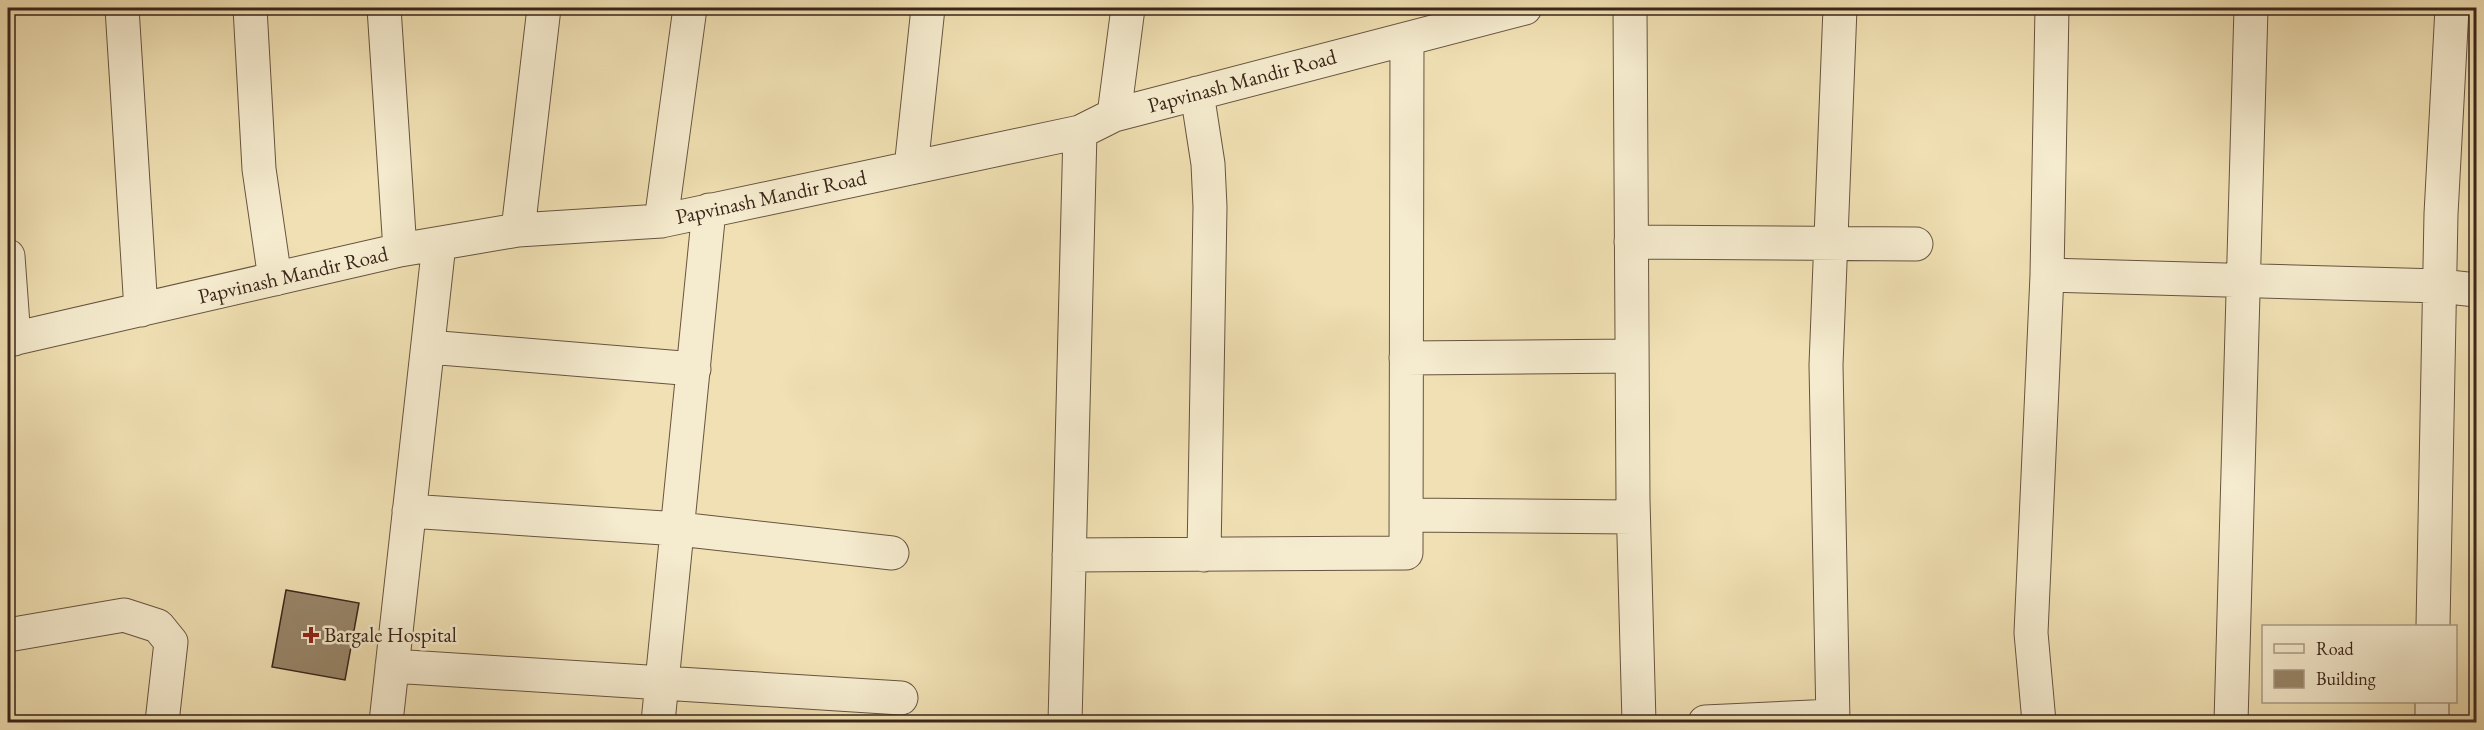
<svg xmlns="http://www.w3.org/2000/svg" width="2484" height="730" font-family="'EB Garamond',serif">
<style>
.building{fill:#98866a;stroke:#39251a;stroke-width:1.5}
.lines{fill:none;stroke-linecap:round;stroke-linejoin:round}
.minor-casing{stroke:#675440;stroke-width:35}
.minor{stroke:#f5ebce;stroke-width:33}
.poi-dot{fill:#8f2418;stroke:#f5ebce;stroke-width:2}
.labels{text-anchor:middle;stroke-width:5;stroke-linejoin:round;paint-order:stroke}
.street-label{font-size:21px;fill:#39251a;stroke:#f5ebce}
.poi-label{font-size:21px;fill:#39251a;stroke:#f5ebce;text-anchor:start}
</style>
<rect width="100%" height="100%" fill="#f0e0b3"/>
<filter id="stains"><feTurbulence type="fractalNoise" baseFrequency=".00333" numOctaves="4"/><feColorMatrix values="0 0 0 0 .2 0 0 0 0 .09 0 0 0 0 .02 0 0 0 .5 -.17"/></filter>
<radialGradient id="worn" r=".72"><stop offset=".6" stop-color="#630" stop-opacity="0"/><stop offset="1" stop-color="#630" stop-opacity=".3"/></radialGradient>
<!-- building -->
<path class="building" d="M 286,590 L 359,603 L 345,680 L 272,667 Z"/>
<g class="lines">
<defs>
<path id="minor" d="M 122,8 L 141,310
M 250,8 L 259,169 L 275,279
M 384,8 L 400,250
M 1630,8 L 1633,500 L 1639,722
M 1197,93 L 1208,164 L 1210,207 L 1204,555
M 1114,115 L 1128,8
M 911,168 L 928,8
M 661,221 L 690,8
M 518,230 L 544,8
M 1631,242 L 1916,244
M 8,256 L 14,339
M 2047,275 L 2440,286 L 2476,290
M 8,340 L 400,250 L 518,230 L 661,221 L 1080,132 L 1114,115 L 1525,8
M 428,347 L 694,369
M 1406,358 L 1632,356
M 409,511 L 679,529 L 892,553
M 1406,515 L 1633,517
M 1069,555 L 1406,553 L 1407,39
M 2433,626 L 2441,214 L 2452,8
M 8,635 L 124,615 L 158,626 L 171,642 L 162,722
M 392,666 L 901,698
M 386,722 L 439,244
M 658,722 L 709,210
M 1065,722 L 1080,132
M 1705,722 L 1833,716
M 1833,722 L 1826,365 L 1840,8
M 2039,722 L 2031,633 L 2047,275 L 2052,8
M 2231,722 L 2251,8
M 2432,722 L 2432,702"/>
</defs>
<!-- minor casing -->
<use href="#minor" class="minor-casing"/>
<!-- minor -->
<use href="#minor" class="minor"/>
</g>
<!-- markers -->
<path class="poi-dot" d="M308 626h6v6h6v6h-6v6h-6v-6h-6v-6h6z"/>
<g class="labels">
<!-- street labels -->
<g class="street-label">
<text transform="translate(1242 81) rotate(-15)" y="7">Papvinash Mandir Road</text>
<text transform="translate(771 197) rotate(-12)" y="7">Papvinash Mandir Road</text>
<text transform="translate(293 275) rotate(-13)" y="7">Papvinash Mandir Road</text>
</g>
<!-- poi labels -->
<g class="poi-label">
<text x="324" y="642">Bargale Hospital</text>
</g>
</g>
<!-- margin -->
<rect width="2484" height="730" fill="none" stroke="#f0e0b3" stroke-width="30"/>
<rect x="9" y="9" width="2466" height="712" fill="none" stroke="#39251a" stroke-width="3"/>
<rect x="15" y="15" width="2454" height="700" fill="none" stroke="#39251a" stroke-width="1.5"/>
<!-- legend -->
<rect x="2262" y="625" width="195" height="78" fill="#f5ebce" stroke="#aa9c86" stroke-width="1.5"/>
<rect x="2274" y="644" width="30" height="9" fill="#f5ebce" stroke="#aa9c86" stroke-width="1.5"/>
<text x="2316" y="655" font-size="18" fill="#39251a">Road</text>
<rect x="2274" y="670" width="30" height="18" fill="#98866a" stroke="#aa9c86" stroke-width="1.5"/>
<text x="2316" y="685" font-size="18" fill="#39251a">Building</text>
<rect width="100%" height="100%" filter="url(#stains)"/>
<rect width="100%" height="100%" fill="url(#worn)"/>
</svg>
